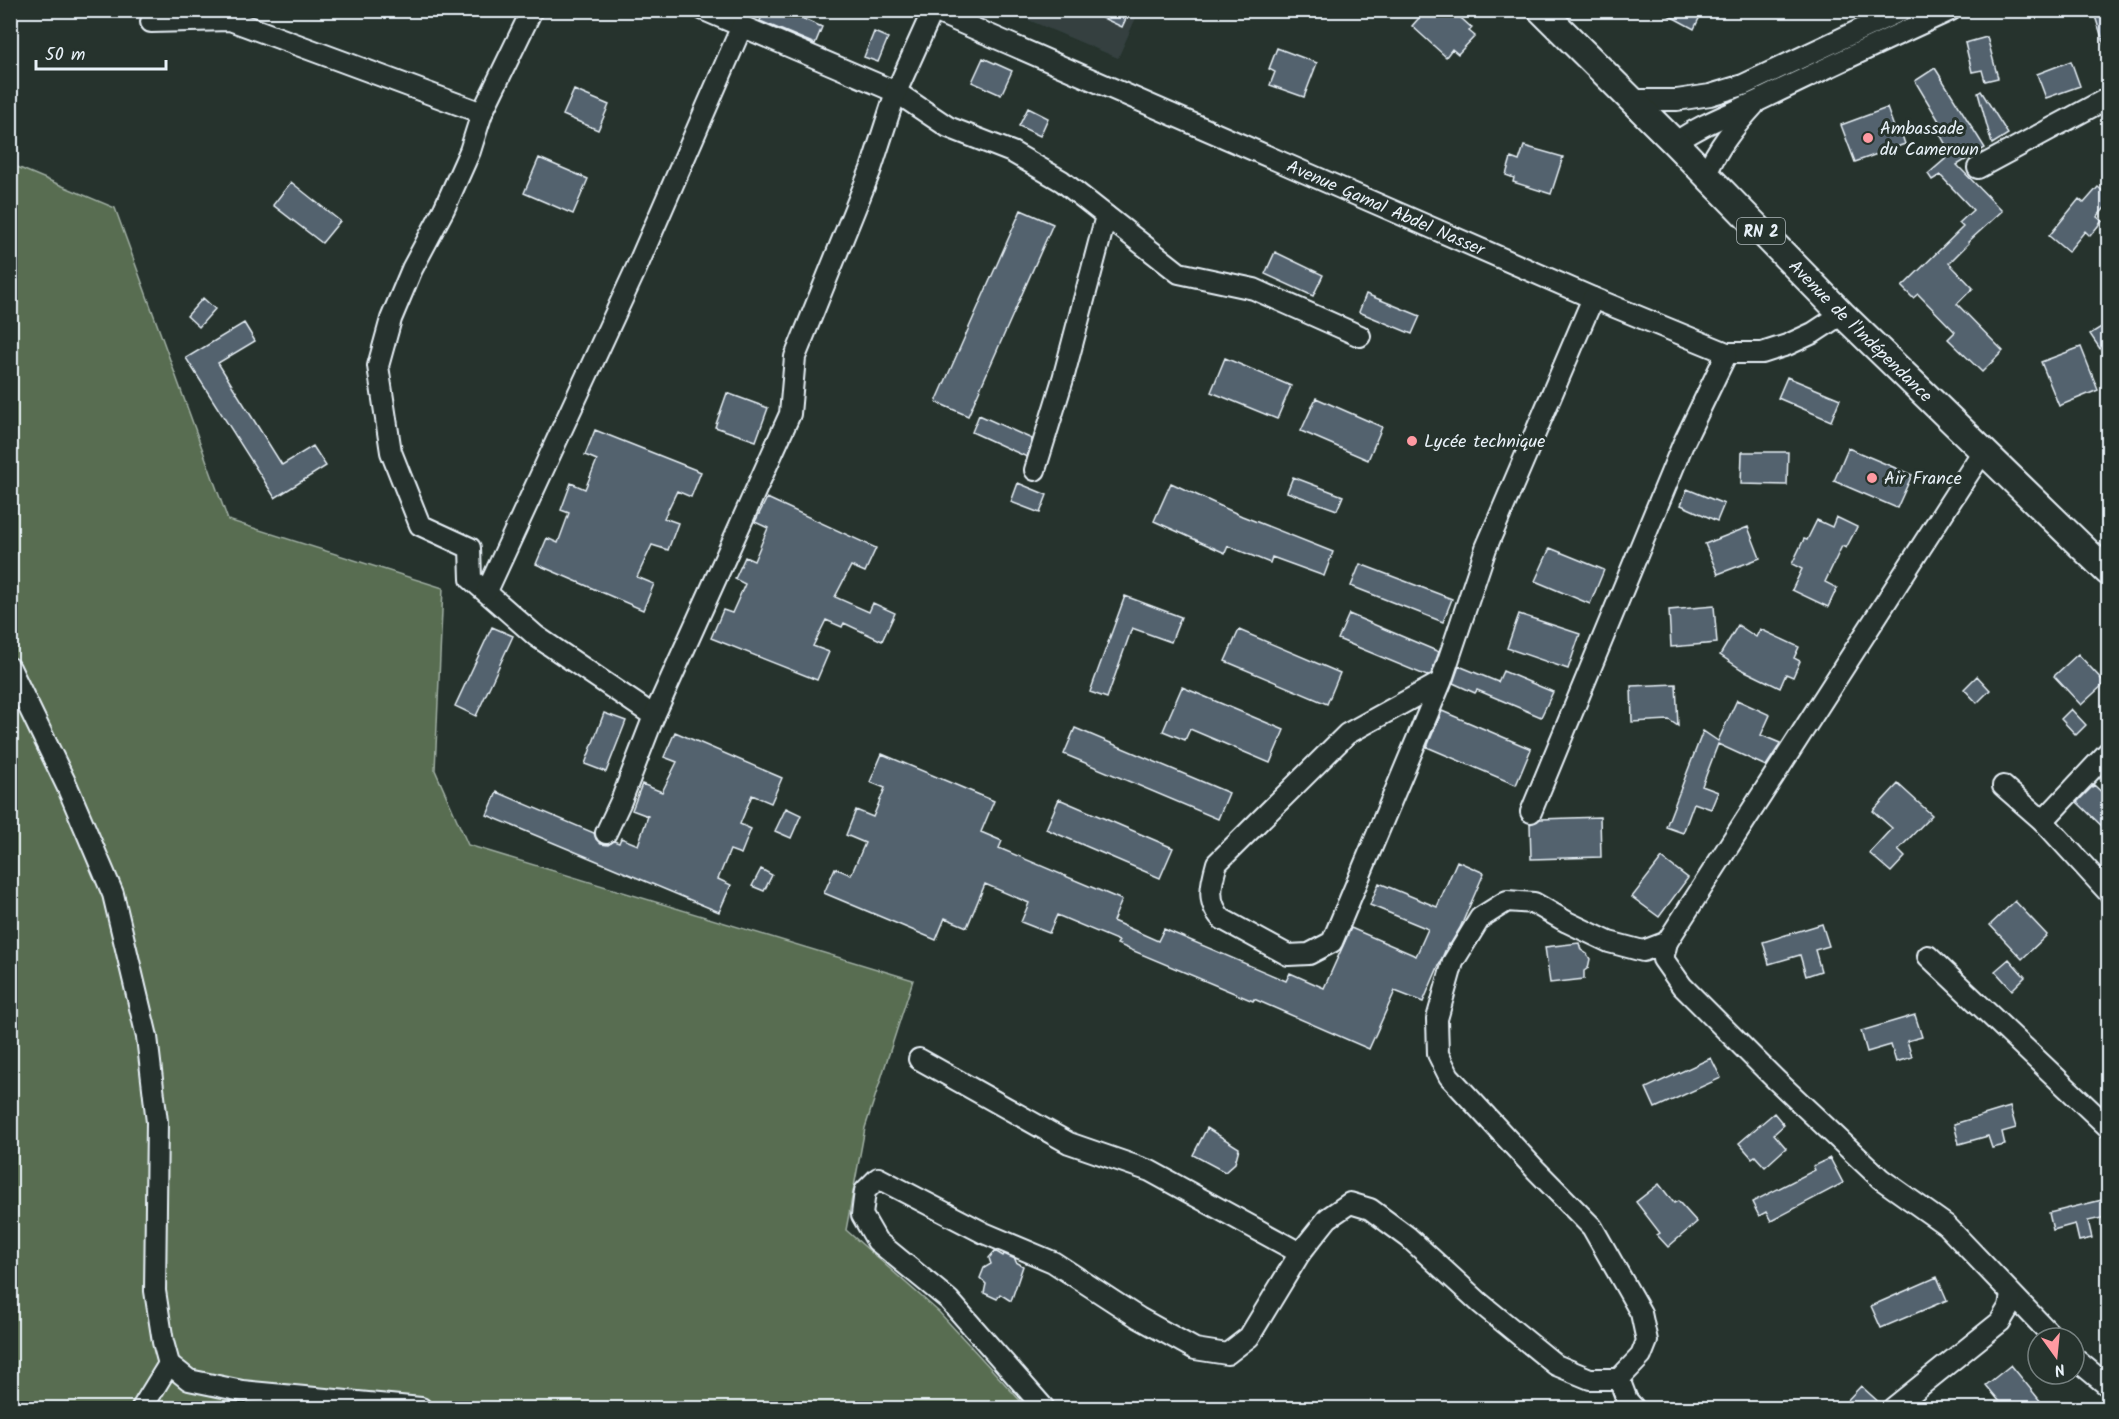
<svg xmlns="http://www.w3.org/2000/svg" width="2119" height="1419" font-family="Kalam,sans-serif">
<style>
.built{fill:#344140}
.green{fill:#586d51;stroke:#a0afa4;stroke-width:1.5}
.building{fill:#53626e;stroke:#e8f1f8;stroke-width:1.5}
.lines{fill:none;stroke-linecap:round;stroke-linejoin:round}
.minor-casing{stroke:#e8f1f8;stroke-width:24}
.major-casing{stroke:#e8f1f8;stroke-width:30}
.minor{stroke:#26332d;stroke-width:20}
.major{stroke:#26332d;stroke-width:26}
.poi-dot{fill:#ff9aa2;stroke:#26332d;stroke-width:2}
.labels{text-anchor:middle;stroke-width:6;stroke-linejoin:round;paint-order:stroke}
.shield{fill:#26332d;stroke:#aeb8bb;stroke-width:1.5}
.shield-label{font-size:16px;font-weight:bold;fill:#e8f1f8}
.poi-label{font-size:18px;fill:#e8f1f8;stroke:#26332d;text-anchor:start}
.street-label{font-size:18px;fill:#e8f1f8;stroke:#26332d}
</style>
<rect width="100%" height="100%" fill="#26332d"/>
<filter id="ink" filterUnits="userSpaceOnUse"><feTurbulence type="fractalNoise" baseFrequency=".0167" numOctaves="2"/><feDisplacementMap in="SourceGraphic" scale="12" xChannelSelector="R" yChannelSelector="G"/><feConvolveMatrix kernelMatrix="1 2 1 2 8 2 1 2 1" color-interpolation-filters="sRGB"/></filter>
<g filter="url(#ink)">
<!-- built -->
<path class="built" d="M 1007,11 L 1139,11 L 1118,58 Z"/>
<!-- green -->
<path class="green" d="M 10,164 L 115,208 L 228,520 L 443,588 L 435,770 L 468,845 L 913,980 L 865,1128 L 846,1230 L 939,1312 L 1027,1408 L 11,1408 Z"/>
<!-- building -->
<path class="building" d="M 764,10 L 783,10 L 822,27 L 815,44 L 760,21 Z
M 1086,10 L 1130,10 L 1122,27 Z
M 1426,10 L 1452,10 L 1472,28 L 1469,31 L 1475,36 L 1458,54 L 1452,49 L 1446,57 L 1412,26 Z
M 1659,10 L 1703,10 L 1694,29 Z
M 2093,10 L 2109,10 L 2109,49 L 2106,50 Z
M 874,32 L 888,38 L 878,62 L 864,57 Z
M 1987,37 L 1998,78 L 1985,81 L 1982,70 L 1972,72 L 1965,43 Z
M 1277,48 L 1317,63 L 1304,97 L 1270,85 L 1275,72 L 1269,69 Z
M 983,58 L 1012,71 L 1001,95 L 972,82 Z
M 2071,61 L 2080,86 L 2046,98 L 2037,74 Z
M 1935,68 L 1985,148 L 1957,165 L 2002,211 L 1968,242 L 1969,243 L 1949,263 L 1973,288 L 1957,304 L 2003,351 L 1982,372 L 1948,339 L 1955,332 L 1918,294 L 1913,298 L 1902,287 L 1963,227 L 1959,223 L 1973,210 L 1940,175 L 1932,180 L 1928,174 L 1951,154 L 1937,129 L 1942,126 L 1915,81 Z
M 574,90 L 609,105 L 598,130 L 563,115 Z
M 1981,91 L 2008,134 L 1992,144 L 1978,93 Z
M 1028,108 L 1048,118 L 1040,136 L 1019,126 Z
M 1887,108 L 1895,130 L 1900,129 L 1905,144 L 1855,162 L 1841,125 Z
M 1524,146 L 1563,157 L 1551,194 L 1513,182 L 1514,178 L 1506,175 L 1511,158 L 1519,161 Z
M 539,158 L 588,179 L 573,214 L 524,193 Z
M 291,182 L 340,221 L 322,243 L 273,205 Z
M 2098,187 L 2109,196 L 2109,203 L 2097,217 L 2102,221 L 2090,236 L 2085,231 L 2068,252 L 2049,236 L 2079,199 L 2084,203 Z
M 1021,210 L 1053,224 L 968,416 L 936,402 Z
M 1275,252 L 1323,275 L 1313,296 L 1265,274 Z
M 1366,294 L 1420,316 L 1412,334 L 1359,312 Z
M 203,298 L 215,309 L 199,327 L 187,316 Z
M 2109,322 L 2109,362 L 2090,334 Z
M 244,323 L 255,341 L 218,363 L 282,465 L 313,446 L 326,466 L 275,498 L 186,358 Z
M 2081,347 L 2098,390 L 2059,406 L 2041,362 Z
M 1225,358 L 1291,386 L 1277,419 L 1211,392 Z
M 1787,377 L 1840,399 L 1831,421 L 1778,398 Z
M 727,393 L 768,408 L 756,441 L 715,427 Z
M 1316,398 L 1382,427 L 1368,460 L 1301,431 Z
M 979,415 L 1032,439 L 1027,457 L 972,432 Z
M 595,430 L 701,472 L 691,497 L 677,491 L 664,518 L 678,523 L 668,550 L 652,545 L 637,577 L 654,584 L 643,610 L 536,564 L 547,538 L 558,543 L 569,513 L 561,510 L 571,483 L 585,489 L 597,460 L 585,455 Z
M 1848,448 L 1912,475 L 1897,508 L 1834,481 Z
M 1742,452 L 1788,452 L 1787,485 L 1741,484 Z
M 1293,477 L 1343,496 L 1337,510 L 1287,492 Z
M 1018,483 L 1047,495 L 1040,513 L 1011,502 Z
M 1171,483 L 1242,516 L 1333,552 L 1324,576 L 1272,557 L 1270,563 L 1228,546 L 1225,553 L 1154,521 Z
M 1687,489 L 1724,504 L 1717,521 L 1681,505 Z
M 767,498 L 876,548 L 865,572 L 851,566 L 835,597 L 869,612 L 873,603 L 895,613 L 882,641 L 844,623 L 842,627 L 826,620 L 813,646 L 829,652 L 817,680 L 711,638 L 723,610 L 732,613 L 745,584 L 735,579 L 745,557 L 754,561 L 768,528 L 755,522 Z
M 1836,517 L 1857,527 L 1846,548 L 1842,546 L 1825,582 L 1837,588 L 1828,607 L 1792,590 L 1802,569 L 1792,564 L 1804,539 L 1807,540 L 1817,520 L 1832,527 Z
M 1748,527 L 1760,558 L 1718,574 L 1705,544 Z
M 1550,548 L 1604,570 L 1590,604 L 1535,581 Z
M 1360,564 L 1452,599 L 1443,622 L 1351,586 Z
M 1125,596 L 1181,617 L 1171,642 L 1132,628 L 1107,698 L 1090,692 Z
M 1714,606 L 1717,643 L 1671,647 L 1669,610 Z
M 1349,614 L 1439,652 L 1431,674 L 1427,676 L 1338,639 Z
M 1519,614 L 1580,634 L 1568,669 L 1507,648 Z
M 1738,625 L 1756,637 L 1760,629 L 1799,647 L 1794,658 L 1800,661 L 1793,677 L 1786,674 L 1780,688 L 1741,669 L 1720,655 Z
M 492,627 L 513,636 L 476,716 L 455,706 Z
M 1239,630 L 1340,673 L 1327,704 L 1225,661 Z
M 2078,654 L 2105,683 L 2081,705 L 2054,676 Z
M 1459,666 L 1498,682 L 1503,671 L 1553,692 L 1541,717 L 1477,690 L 1475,693 L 1453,683 Z
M 1977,676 L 1990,690 L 1977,703 L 1964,689 Z
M 1676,684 L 1678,726 L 1669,720 L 1632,722 L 1631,686 Z
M 1182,687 L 1284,730 L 1270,763 L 1190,729 L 1185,740 L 1163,731 Z
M 1737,700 L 1770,715 L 1761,735 L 1780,743 L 1777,749 L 1766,766 L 1718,744 L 1702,786 L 1718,792 L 1711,809 L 1694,803 L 1683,833 L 1666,827 L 1703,731 L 1718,741 Z
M 2071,709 L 2086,725 L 2076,735 L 2061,719 Z
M 1442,711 L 1531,749 L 1516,785 L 1427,747 Z
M 604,713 L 626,721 L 606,772 L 585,764 Z
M 1075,728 L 1229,793 L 1218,819 L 1064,754 Z
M 675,732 L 782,778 L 771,803 L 752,795 L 740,824 L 751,829 L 741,854 L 730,850 L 718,879 L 731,885 L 719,912 L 487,815 L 497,792 L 594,833 L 596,839 L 601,844 L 608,845 L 614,841 L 619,843 L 621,838 L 638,845 L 648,816 L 632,810 L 642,784 L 662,792 L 677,762 L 664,757 Z
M 882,754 L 994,801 L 981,832 L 1002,841 L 999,848 L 1122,900 L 1113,921 L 1158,941 L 1164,929 L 1286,981 L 1290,973 L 1324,988 L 1351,928 L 1416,956 L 1428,929 L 1370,905 L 1379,883 L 1437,907 L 1457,861 L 1484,873 L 1460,928 L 1450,945 L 1448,944 L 1423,1002 L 1395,991 L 1369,1049 L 1254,999 L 1253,1001 L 1117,944 L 1119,941 L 1057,915 L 1049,933 L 1021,922 L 1029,903 L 985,884 L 967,927 L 945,918 L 936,940 L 824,893 L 835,868 L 851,875 L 865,843 L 846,835 L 856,810 L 873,817 L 885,788 L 870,782 Z
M 1898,784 L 1932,815 L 1898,850 L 1905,857 L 1891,872 L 1869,853 L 1892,828 L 1873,811 Z
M 2094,785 L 2109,799 L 2109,833 L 2077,802 Z
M 1059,799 L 1173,848 L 1160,878 L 1046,829 Z
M 786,808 L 801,815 L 791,838 L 775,831 Z
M 1600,817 L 1601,857 L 1531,859 L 1530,824 L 1540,819 Z
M 1662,858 L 1688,878 L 1659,917 L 1632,897 Z
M 761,869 L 772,875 L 764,891 L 752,886 Z
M 2015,901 L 2047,935 L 2022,959 L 1990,925 Z
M 1822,924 L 1829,946 L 1815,950 L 1821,971 L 1806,976 L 1800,955 L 1769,964 L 1763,942 Z
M 1579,943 L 1581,950 L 1587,954 L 1590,959 L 1588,968 L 1584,971 L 1584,979 L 1550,983 L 1545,947 Z
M 2009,959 L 2025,977 L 2012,990 L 1995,971 Z
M 1915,1015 L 1922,1037 L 1907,1041 L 1912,1057 L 1896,1062 L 1891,1045 L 1867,1052 L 1861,1031 Z
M 1711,1058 L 1721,1078 L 1655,1108 L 1646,1088 Z
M 2010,1107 L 2016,1128 L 2002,1132 L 2005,1145 L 1992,1148 L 1988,1136 L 1959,1144 L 1954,1124 Z
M 1774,1113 L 1784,1125 L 1774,1134 L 1786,1148 L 1765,1167 L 1755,1156 L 1752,1158 L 1739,1143 Z
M 1207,1128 L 1239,1148 L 1235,1163 L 1225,1172 L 1193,1155 Z
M 1830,1158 L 1843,1183 L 1771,1221 L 1766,1212 L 1759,1216 L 1752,1202 L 1815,1170 L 1813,1166 Z
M 1659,1184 L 1674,1203 L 1678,1201 L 1697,1222 L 1668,1247 L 1657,1235 L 1660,1233 L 1636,1202 Z
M 2102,1200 L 2106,1217 L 2088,1221 L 2092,1238 L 2079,1241 L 2075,1224 L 2053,1230 L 2049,1213 Z
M 995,1251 L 1003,1256 L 1004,1254 L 1015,1259 L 1016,1262 L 1023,1266 L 1011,1301 L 1000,1294 L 997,1299 L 984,1293 L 986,1284 L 980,1278 L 984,1268 L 991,1264 L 989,1258 Z
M 1937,1277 L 1947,1300 L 1881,1328 L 1871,1306 Z
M 2011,1365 L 2046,1408 L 2005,1408 L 1986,1385 Z
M 1861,1386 L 1882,1405 L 1881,1408 L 1840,1408 Z"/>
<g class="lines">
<defs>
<g id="minor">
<path d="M 532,10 L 482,113 L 470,151 L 444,209 L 412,269 L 391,319 L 378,366 L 391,452 L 420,525 L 470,548 L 471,579 L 536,636 L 654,716"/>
<path d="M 704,10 L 896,92 L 948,127 L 1012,152 L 1062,181 L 1179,273 L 1254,289 L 1360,336"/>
<path id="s1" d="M 932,10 L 1593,298 L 1727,353 L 1762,353 L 1787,345 L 1813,333 L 1842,314"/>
<path d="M 151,22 L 230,20 L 482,113"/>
<path d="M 1632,100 L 1677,100 L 1710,95 L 1743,85 L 1902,10"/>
<path d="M 1675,143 C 1703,123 1731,114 1762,99 C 1824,69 1887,39 1951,10"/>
<path d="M 1978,168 L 2108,98"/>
<path d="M 1706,174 C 1718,147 1734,127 1754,105"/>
<path d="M 1035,470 L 1063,379 L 1106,216"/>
<path d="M 487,591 L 636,269 L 742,26"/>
<path d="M 10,668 L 67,786 L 113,894 L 147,1037 L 157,1122 L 155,1291 L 163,1342 L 169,1364 L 189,1380 L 242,1391 L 421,1408"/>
<path d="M 1441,682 L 1347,734 L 1217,863 C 1211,884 1206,902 1222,919 L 1288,955 L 1309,954 L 1332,942 L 1441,682 L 1486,548 L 1593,298"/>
<path d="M 2003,786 L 2043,821 L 2108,892"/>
<path d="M 1531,812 L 1683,444 L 1727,353"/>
<path d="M 2043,821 L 2108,752"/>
<path d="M 606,833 L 621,801 L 654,716 L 790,414 L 795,357 L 871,169 L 896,92 L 933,10"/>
<path d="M 1667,942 L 1983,451"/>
<path d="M 1928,956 L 2108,1127"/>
<path d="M 919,1059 L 1069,1143 L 1150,1171 L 1300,1253"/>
<path d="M 2074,1358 L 2108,1386"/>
<path d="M 1619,1379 L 1627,1400 L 1634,1408"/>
<path d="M 142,1408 L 169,1364"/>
<path d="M 1044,1408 L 949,1300 L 877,1241 L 862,1215 L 865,1191 L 878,1178 L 984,1233 L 1053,1262 L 1139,1318 L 1195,1349 L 1227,1354 L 1249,1337 L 1300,1253 L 1328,1218 L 1350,1203 L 1370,1209 L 1408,1237 L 1480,1303 L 1556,1365 L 1590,1379 L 1619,1379 L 1641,1356 L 1647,1341 L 1641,1313 L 1592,1227 L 1536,1170 L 1449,1076 L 1438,1054 L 1437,1019 L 1453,962 L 1480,918 L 1507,901 L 1534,903 L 1567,922 L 1609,942 L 1643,951 L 1667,942 L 1663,959 L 1682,986 L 1775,1079 L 1881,1179 L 1946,1225 L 2054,1338"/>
<path d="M 1893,1408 L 2000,1322 L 2009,1307 L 2011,1294"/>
</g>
<g id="major">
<path id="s2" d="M 1541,10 L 1675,143 L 1842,314 L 2108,572"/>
</g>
</defs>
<!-- minor casing -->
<use href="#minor" class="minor-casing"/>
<!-- major casing -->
<use href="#major" class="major-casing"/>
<!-- minor -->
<use href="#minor" class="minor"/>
<!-- major -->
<use href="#major" class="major"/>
</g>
</g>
<!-- markers -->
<g class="poi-dot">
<circle cx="1868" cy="138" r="6"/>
<circle cx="1412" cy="441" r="6"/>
<circle cx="1872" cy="478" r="6"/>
</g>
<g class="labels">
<!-- shield labels -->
<rect class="shield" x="1737" y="218" width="48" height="26" rx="4.5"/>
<g class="shield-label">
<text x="1761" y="237">RN 2</text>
</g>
<!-- poi labels -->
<g class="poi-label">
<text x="1880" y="134">Ambassade<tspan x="1880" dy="21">du Cameroun</tspan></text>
<text x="1424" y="447">Lycée technique</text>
<text x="1884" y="484">Air France</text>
</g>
<!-- street labels -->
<g class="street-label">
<text dy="6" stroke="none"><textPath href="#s1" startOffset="495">Avenue Gamal Abdel Nasser</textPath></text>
<text dy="6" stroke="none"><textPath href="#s2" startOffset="453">Avenue de l'Indépendance</textPath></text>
</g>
</g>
<!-- margin -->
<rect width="2119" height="1419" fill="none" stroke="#26332d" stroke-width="36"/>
<rect x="18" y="18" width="2083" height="1383" fill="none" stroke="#e8f1f8" stroke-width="2" filter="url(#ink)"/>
<!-- north arrow -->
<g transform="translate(2056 1356) rotate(165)"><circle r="28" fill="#26332d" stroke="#747f7e" stroke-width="1.5"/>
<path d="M0-4.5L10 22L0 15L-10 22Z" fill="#ff9aa2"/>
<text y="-9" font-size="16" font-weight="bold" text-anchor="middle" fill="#e8f1f8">N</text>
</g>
<!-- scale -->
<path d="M36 60v9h130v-9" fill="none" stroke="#e8f1f8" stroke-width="3"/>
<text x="45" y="60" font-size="18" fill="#e8f1f8" stroke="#26332d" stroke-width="4.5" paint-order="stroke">50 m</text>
</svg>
